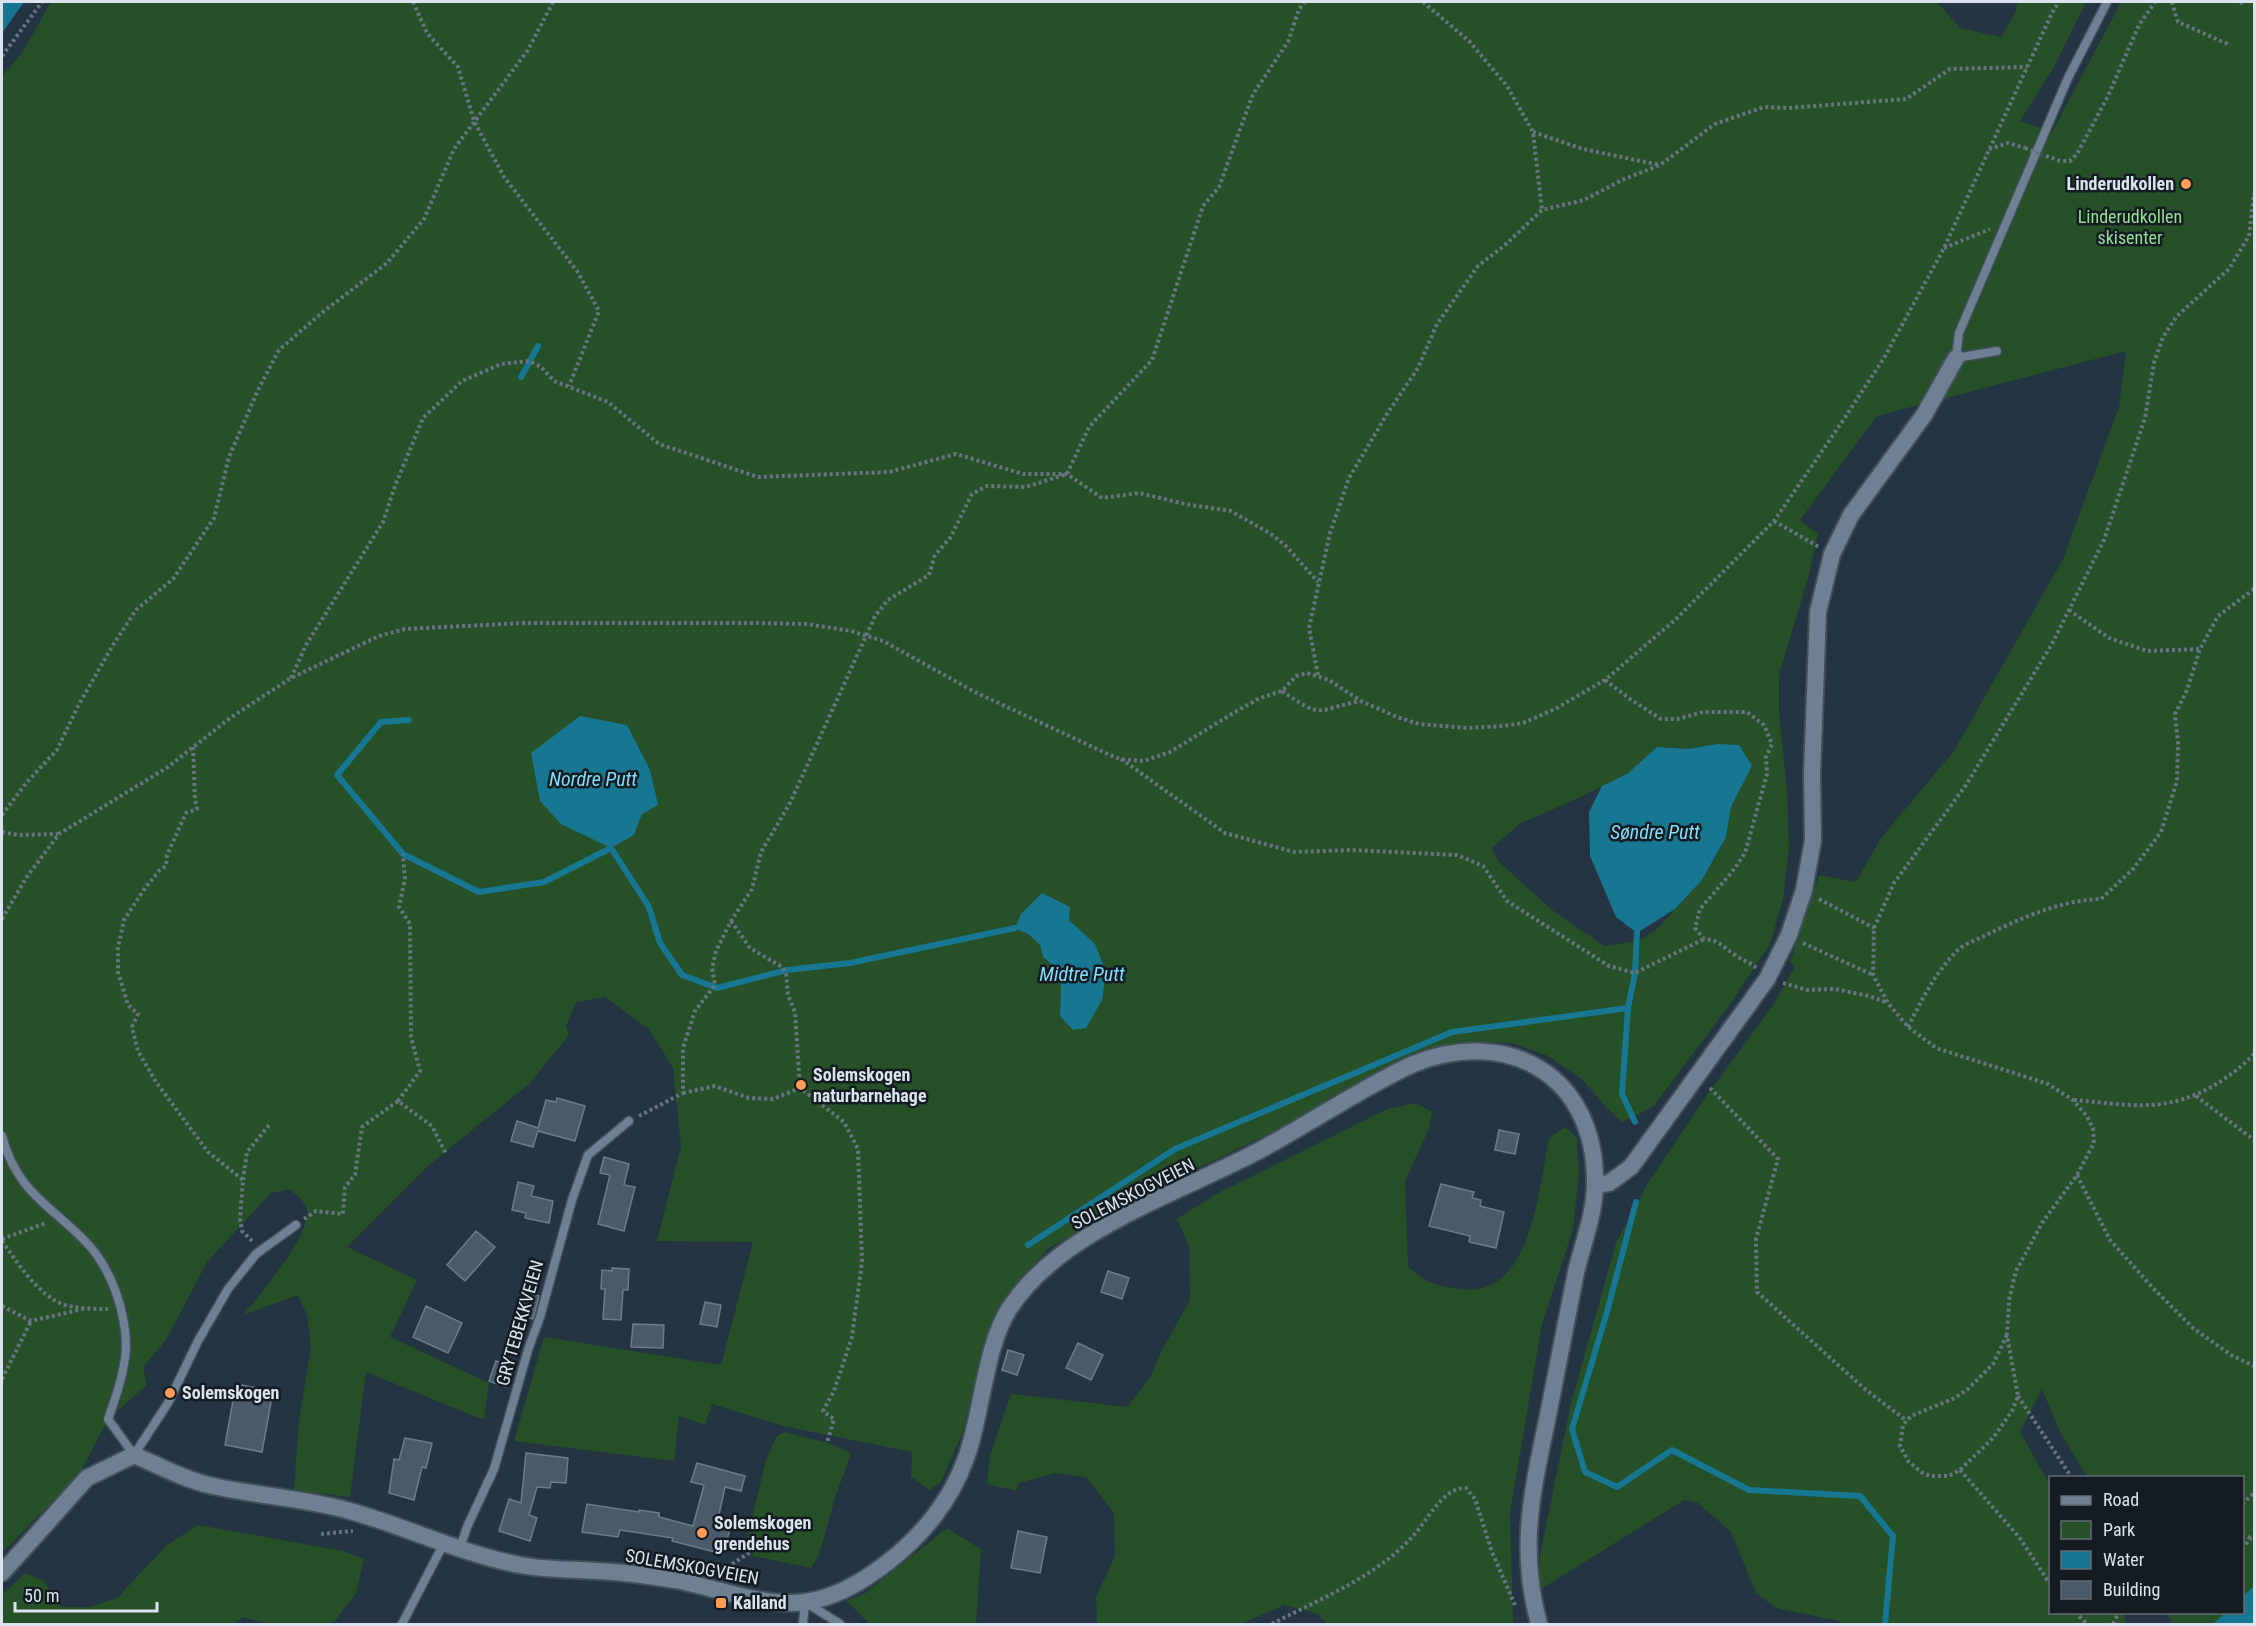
<svg xmlns="http://www.w3.org/2000/svg" width="2256" height="1626" font-family="'Roboto Condensed',sans-serif">
<style>
.green{fill:#265028;fill-rule:evenodd}
.water{fill:#177792}
.lines{fill:none;stroke-linecap:round;stroke-linejoin:round}
.stream{stroke:#177792;stroke-width:6}
.building{fill:#4a5a6a;stroke:#6b7c8d;stroke-width:1.5}
.service-casing{stroke:#434f5b;stroke-width:11}
.minor-casing{stroke:#434f5b;stroke-width:20}
.tertiary-casing{stroke:#434f5b;stroke-width:20}
.path{stroke:#667480;stroke-width:4;stroke-dasharray:3 3;stroke-linecap:butt}
.service{stroke:#6e8091;stroke-width:8}
.minor{stroke:#6e8091;stroke-width:16}
.tertiary{stroke:#6e8091;stroke-width:16}
.path-bridge{stroke:#667480;stroke-width:4;stroke-dasharray:3 3;stroke-linecap:butt}
.poi-dot{fill:#fe9c58;stroke:#141b21;stroke-width:2}
.labels{text-anchor:middle;stroke-width:5;stroke-linejoin:round;paint-order:stroke}
.poi-label{font-size:18px;font-weight:bold;fill:#dbe4ee;stroke:#141b21;text-anchor:start}
.park-label{font-size:18px;fill:#96df98;stroke:#141b21}
.street-label{font-size:18px;fill:#dbe4ee;stroke:#141b21}
.water-label{font-size:20px;font-style:italic;fill:#82ddfc;stroke:#141b21}
</style>
<rect width="100%" height="100%" fill="#243442"/>
<!-- green -->
<path class="green" d="M 51,2 L 1937,2 L 1960,28 L 2001,37 L 2016,11 L 2017,2 L 2086,2 L 2054,67 L 2020,121 L 2052,132 L 2121,2 L 2254,2 L 2254,1586 L 2243,1596 L 2242,1478 L 2087,1477 L 2059,1430 L 2042,1389 L 2020,1432 L 2050,1485 L 2050,1612 L 2122,1613 L 2127,1624 L 1840,1624 L 1839,1621 L 1776,1608 L 1756,1593 L 1731,1532 L 1698,1503 L 1684,1500 L 1538,1591 L 1540,1556 L 1571,1403 L 1616,1243 L 1648,1183 L 1709,1092 L 1772,1007 L 1795,966 L 1790,962 L 1819,875 L 1856,882 L 1881,838 L 1954,751 L 2063,559 L 2119,407 L 2126,351 L 1877,416 L 1800,520 L 1818,534 L 1808,578 L 1779,675 L 1779,711 L 1787,790 L 1789,847 L 1783,899 L 1770,944 L 1728,1007 L 1654,1106 L 1622,1122 L 1603,1104 L 1583,1080 L 1548,1056 L 1512,1043 L 1476,1042 L 1418,1053 L 1273,1132 L 1175,1179 L 1049,1248 L 1018,1282 L 995,1317 L 982,1355 L 962,1434 L 941,1482 L 930,1490 L 911,1477 L 912,1452 L 783,1426 L 712,1404 L 705,1425 L 679,1416 L 674,1461 L 514,1441 L 544,1337 L 721,1365 L 753,1242 L 657,1241 L 681,1147 L 673,1068 L 649,1029 L 605,997 L 576,1002 L 566,1026 L 569,1035 L 529,1084 L 429,1165 L 347,1247 L 417,1280 L 390,1337 L 489,1383 L 484,1420 L 366,1372 L 350,1497 L 294,1490 L 299,1420 L 311,1347 L 307,1315 L 298,1295 L 243,1315 C 259,1295 316,1231 306,1206 C 303,1200 295,1194 290,1189 L 271,1193 L 207,1262 L 166,1340 L 143,1367 L 147,1385 L 108,1419 L 79,1475 L 2,1553 L 2,76 L 22,53 ZM 580,716 L 642,814 L 634,835 ZM 1717,744 L 1752,766 L 1731,807 L 1726,837 L 1702,880 L 1656,930 L 1638,941 L 1604,946 L 1552,910 L 1498,861 L 1492,848 L 1519,824 L 1570,802 L 1627,774 L 1657,747 L 1688,749 ZM 1069,920 L 1095,944 L 1060,1016 L 1061,987 L 1055,967 L 1043,957 L 1040,945 L 1028,934 L 1016,928 Z
M 1416,1103 L 1432,1112 L 1428,1131 L 1405,1181 L 1408,1267 C 1430,1285 1433,1285 1462,1289 C 1532,1298 1539,1187 1549,1138 L 1565,1127 L 1577,1138 L 1579,1173 L 1573,1229 L 1542,1324 L 1510,1513 L 1513,1624 L 1327,1624 L 1316,1613 L 1284,1605 L 1241,1624 L 1097,1624 L 1096,1597 L 1115,1556 L 1114,1513 L 1086,1477 L 1056,1473 L 1019,1483 L 1016,1491 L 987,1484 L 990,1455 L 1011,1394 L 1127,1407 L 1151,1376 L 1162,1350 L 1190,1300 L 1189,1246 L 1177,1219 L 1218,1193 L 1387,1109 Z
M 784,1432 L 828,1443 L 851,1453 L 835,1498 L 819,1555 L 811,1568 L 753,1556 L 746,1543 L 766,1460 L 776,1437 Z
M 198,1525 L 343,1551 L 364,1559 L 356,1593 L 334,1622 L 324,1624 L 269,1624 L 243,1617 L 234,1624 L 2,1624 L 2,1595 L 25,1573 L 44,1581 L 61,1607 L 89,1607 L 117,1598 L 167,1545 Z
M 947,1528 L 981,1549 L 976,1624 L 870,1624 L 846,1601 L 864,1594 Z
M 2166,1613 L 2225,1613 L 2213,1624 L 2173,1624 Z"/>
<!-- water -->
<path class="water" d="M 2,2 L 24,2 L 2,33 Z
M 580,716 L 627,725 L 650,770 L 658,805 L 642,814 L 634,835 L 611,848 L 561,824 L 540,801 L 531,753 Z
M 1717,744 L 1739,745 L 1752,766 L 1731,807 L 1726,837 L 1702,880 L 1675,909 L 1637,933 L 1616,917 L 1590,856 L 1589,812 L 1602,786 L 1627,774 L 1657,747 L 1688,749 Z
M 1042,893 L 1070,907 L 1069,920 L 1095,944 L 1106,972 L 1102,1000 L 1086,1028 L 1073,1030 L 1060,1016 L 1061,987 L 1055,967 L 1043,957 L 1040,945 L 1028,934 L 1015,928 L 1021,914 Z
M 2254,1586 L 2254,1624 L 2213,1624 L 2225,1613 L 2242,1612 L 2243,1596 Z"/>
<g class="lines">
<!-- stream -->
<path class="stream" d="M 521,377 L 538,346
M 409,720 L 381,722 L 337,775 L 403,854 L 479,892 L 544,882 L 611,848 L 649,907 L 660,943 L 682,975 L 717,988 L 787,970 L 850,963 L 1015,928
M 1635,1122 L 1622,1094 L 1628,1008 L 1635,973 L 1637,933
M 1636,1202 L 1607,1312 L 1572,1429 L 1585,1472 L 1617,1487 L 1672,1450 L 1749,1490 L 1860,1496 L 1893,1536 L 1885,1624
M 1028,1245 L 1175,1149 L 1452,1032 L 1628,1008"/>
</g>
<!-- building -->
<path class="building" d="M 557,1098 L 585,1106 L 575,1141 L 538,1131 L 533,1147 L 511,1141 L 517,1121 L 538,1128 L 546,1100 L 556,1102 Z
M 1499,1130 L 1519,1134 L 1515,1154 L 1495,1150 Z
M 604,1157 L 629,1164 L 624,1185 L 635,1187 L 624,1231 L 598,1224 L 610,1175 L 600,1173 Z
M 518,1182 L 534,1186 L 531,1196 L 553,1201 L 549,1223 L 525,1218 L 526,1213 L 512,1210 Z
M 1441,1184 L 1474,1192 L 1472,1198 L 1481,1200 L 1480,1206 L 1504,1212 L 1496,1248 L 1469,1242 L 1470,1236 L 1429,1226 Z
M 476,1231 L 495,1247 L 465,1281 L 447,1265 Z
M 612,1268 L 629,1269 L 628,1290 L 623,1290 L 621,1320 L 603,1319 L 605,1289 L 601,1289 L 602,1270 L 612,1271 Z
M 1108,1271 L 1129,1278 L 1122,1299 L 1101,1292 Z
M 526,1292 L 539,1296 L 533,1319 L 520,1315 Z
M 705,1302 L 721,1305 L 717,1327 L 700,1324 Z
M 426,1306 L 462,1323 L 448,1353 L 413,1337 Z
M 633,1324 L 664,1325 L 663,1348 L 631,1347 Z
M 1078,1343 L 1103,1355 L 1091,1380 L 1066,1368 Z
M 1008,1350 L 1024,1355 L 1017,1375 L 1002,1370 Z
M 496,1361 L 513,1367 L 506,1387 L 489,1381 Z
M 236,1384 L 273,1391 L 262,1452 L 225,1445 Z
M 405,1438 L 432,1443 L 426,1468 L 422,1467 L 414,1500 L 389,1493 L 394,1459 L 399,1460 Z
M 526,1453 L 568,1458 L 566,1483 L 551,1482 L 550,1488 L 537,1487 L 529,1515 L 537,1518 L 530,1541 L 499,1531 L 509,1499 L 521,1503 Z
M 697,1463 L 745,1476 L 741,1491 L 725,1487 L 718,1519 L 732,1522 L 723,1554 L 672,1541 L 673,1538 L 620,1530 L 618,1537 L 582,1532 L 587,1504 L 639,1512 L 639,1510 L 659,1513 L 659,1517 L 693,1526 L 704,1485 L 691,1482 Z
M 1018,1531 L 1047,1537 L 1040,1573 L 1011,1568 Z"/>
<g class="lines">
<defs>
<path id="service" d="M 1997,351 L 1956,358 L 1959,333 L 2068,78 L 2107,2
M 2,1136 C 17,1192 49,1204 86,1242 C 111,1268 126,1311 126,1347 C 125,1371 116,1397 108,1419 L 134,1455 L 168,1403 L 198,1341 L 228,1289 L 256,1254 L 296,1225
M 460,1548 L 467,1527 L 494,1469 L 528,1350 L 540,1317 L 572,1200 L 588,1155 L 629,1121
M 805,1602 L 840,1624
M 402,1624 L 444,1543
M 803,1624 L 805,1602"/>
<path id="minor" d="M 1595,1185 L 1609,1183 L 1631,1167 L 1767,979 L 1789,935 L 1804,890 L 1813,840 L 1812,775 L 1818,612 L 1832,554 L 1851,515 L 1924,415 L 1956,358
M 2,1573 L 87,1478 L 134,1455"/>
<path id="tertiary" d="M 134,1455 C 160,1466 185,1480 213,1486 C 258,1496 305,1498 350,1511 C 407,1527 462,1554 520,1565 C 546,1570 572,1569 598,1571 C 623,1572 650,1576 675,1580 C 713,1587 767,1608 805,1602 C 834,1598 864,1581 888,1562 C 922,1536 952,1499 966,1458 C 973,1439 977,1418 981,1398 C 987,1370 992,1341 1005,1316 C 1052,1232 1181,1193 1262,1149 C 1312,1122 1360,1089 1411,1065 C 1507,1025 1596,1075 1595,1183 C 1595,1213 1583,1243 1576,1272 C 1567,1316 1559,1361 1550,1405 C 1534,1486 1517,1543 1539,1624"/>
</defs>
<!-- service casing -->
<use href="#service" class="service-casing"/>
<!-- minor casing -->
<use href="#minor" class="minor-casing"/>
<!-- tertiary casing -->
<use href="#tertiary" class="tertiary-casing"/>
<!-- path -->
<path class="path" d="M 413,2 L 427,33 L 458,67 L 474,121 L 504,177 L 577,271 L 599,311 L 569,386
M 1423,2 L 1469,41 L 1507,86 L 1533,132 L 1542,210
M 2172,2 L 2178,22 L 2230,45
M 2240,4 L 2242,2
M 2,56 L 42,2
M 1533,132 L 1583,149 L 1660,165
M 1989,149 L 2008,143 L 2025,148
M 2046,156 L 2061,161 L 2070,161 L 2077,154 L 2108,96 L 2139,25 L 2155,2
M 1944,248 L 1990,229
M 1774,521 L 1819,547
M 2069,610 L 2109,638 L 2147,651 L 2200,649
M 1318,675 L 1309,628 L 1330,533 L 1349,478 L 1387,414 L 1418,368 L 1437,324 L 1478,266 L 1504,246 L 1542,210 L 1584,200 L 1622,180 L 1660,165 L 1715,124 L 1764,107 L 1789,108 L 1906,99 L 1950,69 L 2027,67
M 291,678 L 306,645 L 383,522 L 395,486 L 423,418 L 462,381 L 501,364 L 529,361 L 541,367 L 554,381 L 608,402 L 659,444 L 758,477 L 889,472 L 956,454 L 1023,474 L 1067,474 L 1102,498 L 1139,493 L 1185,504 L 1231,511 L 1271,534 L 1286,546 L 1318,582
M 1605,680 L 1630,699 L 1661,719 L 1678,719 L 1703,712 L 1747,712 L 1764,725 L 1772,744 L 1766,757 L 1767,774 L 1745,853 L 1732,872 L 1700,909 L 1695,928 L 1704,939 C 1719,940 1723,947 1735,955 C 1742,960 1750,962 1756,968
M 1282,691 C 1324,720 1315,710 1360,701
M 193,747 L 195,800 L 197,809 L 186,813 L 167,855 L 166,866 L 160,870 L 145,888 L 124,920 L 118,948 L 118,972 L 128,1005 L 138,1014 L 132,1027 L 138,1051 L 156,1082 L 208,1152 L 243,1180 L 240,1219 L 242,1231 L 252,1241
M 1121,759 L 1225,833 L 1294,852 L 1352,850 L 1457,855 L 1483,866 L 1507,901 L 1609,966 L 1635,973 L 1704,939
M 2,815 L 27,782 L 57,750 L 78,706 L 113,645 L 136,610 L 173,579 L 214,518 L 229,457 L 258,390 L 279,350 L 324,311 L 387,263 L 424,219 L 454,149 L 528,50 L 553,2
M 2,832 L 18,835 L 58,834
M 1819,899 L 1874,928
M 2,919 L 26,878 L 59,834 L 168,767 L 230,718 L 291,678 L 379,636 L 405,629 L 523,623 L 757,623 L 806,624 L 851,631 L 883,641 L 975,692 L 1110,755 L 1120,759 L 1144,761 L 1170,752 L 1235,712 L 1260,698 L 1282,691 L 1296,676 L 1307,673 L 1329,680 L 1361,701 L 1397,717 L 1419,724 L 1466,728 L 1504,726 L 1523,723 L 1555,709 L 1605,680 L 1676,619 L 1774,521 L 1842,422 L 1884,358 L 1944,248 L 2052,13 L 2059,2
M 731,921 L 750,948 L 782,967 L 786,973 L 788,995 L 795,1012 L 800,1088 L 844,1122 L 858,1149 L 862,1262 L 852,1337 L 834,1391 L 823,1411 L 834,1419 L 827,1443
M 1803,943 L 1873,975
M 1783,983 L 1807,990 L 1835,989 L 1869,996 L 1888,1003
M 1908,1027 C 1922,1000 1935,972 1958,950 C 1964,944 1974,941 1982,937 C 2019,919 2060,900 2101,899 L 2133,869 L 2161,832 L 2177,781 L 2178,743 L 2175,714 L 2187,690 L 2200,649 L 2218,616 L 2254,589
M 1710,1088 L 1778,1159 L 1756,1239 L 1757,1292 L 1866,1390 L 1907,1421
M 683,1093 L 715,1086 L 749,1098 L 773,1099 L 800,1088
M 2196,1096 L 2254,1140
M 2074,1100 C 2098,1102 2124,1106 2148,1105 C 2189,1104 2227,1082 2254,1054
M 398,1101 L 420,1071 L 411,1037 L 410,924 L 399,907 L 405,879 L 403,854
M 639,1116 L 683,1093 L 683,1048 L 695,1011 L 715,985 L 712,968 L 716,951 L 731,921 L 752,889 L 761,852 L 790,803 L 875,616 L 888,600 L 929,575 L 935,555 L 950,538 L 972,494 L 987,486 L 1026,487 L 1067,474 L 1089,427 L 1152,360 L 1203,206 L 1219,187 L 1253,94 L 1288,42 L 1299,9 L 1305,2
M 2077,1175 L 2110,1240 L 2152,1287 L 2193,1328 L 2231,1355 L 2254,1366
M 243,1180 L 247,1152 L 270,1124
M 304,1219 L 316,1211 L 343,1214 L 345,1187 L 355,1175 L 362,1127 L 398,1101 L 432,1126 L 446,1154
M 2,1239 L 46,1223
M 2,1241 C 18,1263 38,1296 65,1305 C 79,1309 93,1309 108,1309
M 2,1306 L 31,1321 L 83,1309
M 2007,1335 L 1993,1364 L 1968,1389 L 1955,1398 L 1911,1416 L 1903,1425 L 1900,1446 L 1908,1461 L 1921,1472 L 1930,1476 L 1949,1476 L 1960,1470 L 1993,1438 L 2012,1411 L 2018,1396 L 2007,1335 L 2009,1300 L 2016,1271 L 2042,1223 L 2077,1175 L 2094,1143 L 2093,1128 L 2086,1115 L 2073,1100 L 2048,1084 L 1936,1048 L 1908,1027 L 1888,1003 L 1873,975 L 1874,928 L 1894,883 L 1966,785 L 2052,644 L 2104,540 L 2145,418 L 2154,363 L 2163,337 L 2177,316 L 2229,269 L 2249,236 L 2254,193
M 2,1379 L 31,1321
M 2018,1396 L 2072,1478
M 1960,1470 L 2019,1537 L 2050,1584
M 2242,1504 L 2254,1493
M 321,1534 L 353,1531
M 2242,1535 L 2251,1538
M 2242,1549 L 2251,1538 L 2254,1537
M 717,1574 L 752,1551
M 2075,1612 L 2087,1624
M 1272,1624 C 1321,1598 1375,1578 1413,1536 C 1427,1521 1443,1487 1466,1488 L 1475,1499 L 1492,1552 L 1515,1605
M 2113,1624 L 2119,1612"/>
<!-- service -->
<use href="#service" class="service"/>
<!-- minor -->
<use href="#minor" class="minor"/>
<!-- tertiary -->
<use href="#tertiary" class="tertiary"/>
<!-- path-bridge -->
<path class="path-bridge" d="M 2025,148 L 2042,155"/>
</g>
<!-- markers -->
<g class="poi-dot">
<circle cx="2186" cy="184" r="6"/>
<circle cx="801" cy="1085" r="6"/>
<circle cx="170" cy="1393" r="6"/>
<circle cx="702" cy="1533" r="6"/>
<rect x="715" y="1597" width="12" height="12" rx="3"/>
</g>
<g class="labels">
<!-- poi labels -->
<g class="poi-label">
<text x="2174" y="190" text-anchor="end">Linderudkollen</text>
<text x="813" y="1081">Solemskogen<tspan x="813" dy="21">naturbarnehage</tspan></text>
<text x="182" y="1399">Solemskogen</text>
<text x="714" y="1529">Solemskogen<tspan x="714" dy="21">grendehus</tspan></text>
<text x="733" y="1609">Kalland</text>
</g>
<!-- park labels -->
<g class="park-label">
<text x="2130" y="223">Linderudkollen<tspan x="2130" dy="21">skisenter</tspan></text>
</g>
<!-- street labels -->
<g class="street-label">
<text transform="translate(1133 1194) rotate(-27)" y="6">SOLEMSKOGVEIEN</text>
<text transform="translate(520 1323) rotate(-74)" y="6">GRYTEBEKKVEIEN</text>
<text transform="translate(692 1567) rotate(10)" y="6">SOLEMSKOGVEIEN</text>
</g>
<!-- water labels -->
<g class="water-label">
<text x="593" y="786">Nordre Putt</text>
<text x="1655" y="839">Søndre Putt</text>
<text x="1082" y="981">Midtre Putt</text>
</g>
</g>
<!-- border -->
<rect width="2256" height="1626" fill="none" stroke="#dbe4ee" stroke-width="6"/>
<!-- legend -->
<rect x="2049" y="1476" width="195" height="138" fill="#141b21" stroke="#646b73" stroke-width="1.5"/>
<rect x="2061" y="1496" width="30" height="9" fill="#6e8091" stroke="#646b73" stroke-width="1.5"/>
<text x="2103" y="1506" font-size="18" fill="#dbe4ee">Road</text>
<rect x="2061" y="1521" width="30" height="18" fill="#265028" stroke="#646b73" stroke-width="1.5"/>
<text x="2103" y="1536" font-size="18" fill="#dbe4ee">Park</text>
<rect x="2061" y="1551" width="30" height="18" fill="#177792" stroke="#646b73" stroke-width="1.5"/>
<text x="2103" y="1566" font-size="18" fill="#dbe4ee">Water</text>
<rect x="2061" y="1581" width="30" height="18" fill="#4a5a6a" stroke="#646b73" stroke-width="1.5"/>
<text x="2103" y="1596" font-size="18" fill="#dbe4ee">Building</text>
<!-- scale -->
<path d="M15 1602v9h142v-9" fill="none" stroke="#dbe4ee" stroke-width="3"/>
<text x="24" y="1602" font-size="18" fill="#dbe4ee" stroke="#141b21" stroke-width="4.5" paint-order="stroke">50 m</text>
</svg>
